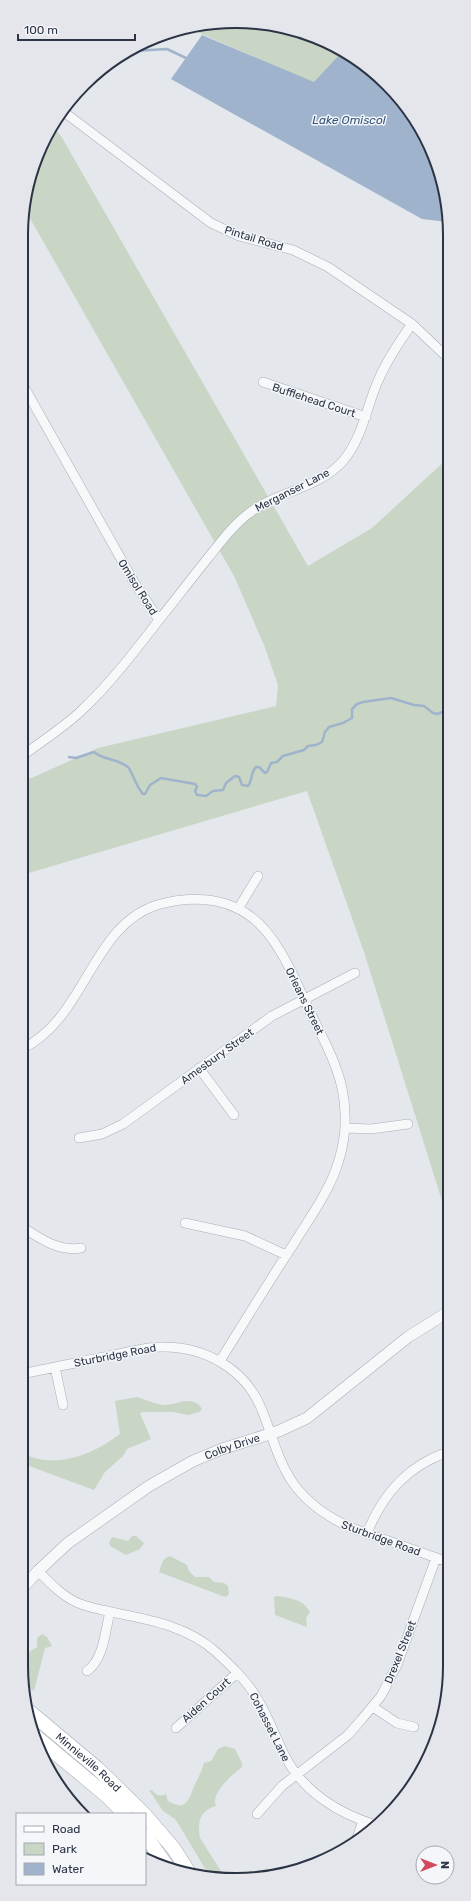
<svg xmlns="http://www.w3.org/2000/svg" width="471" height="1901" font-family="Rubik,sans-serif">
<style>
.green{fill:#c9d6c5}
.water{fill:#9fb4cc}
.lines{fill:none;stroke-linecap:round;stroke-linejoin:round}
.stream{stroke:#9fb4cc;stroke-width:2.5}
.minor-casing{stroke:#a9aeb7;stroke-width:10}
.tertiary-casing{stroke:#a9aeb7;stroke-width:12}
.primary-casing{stroke:#a3abb8;stroke-width:15}
.minor{stroke:#f7f8fa;stroke-width:9}
.tertiary{stroke:#f7f8fa;stroke-width:11}
.primary{stroke:#fff;stroke-width:14}
.labels{text-anchor:middle;stroke-width:3;stroke-linejoin:round;paint-order:stroke}
.street-label{font-size:11px;fill:#2b3445;stroke:#f4f6f9}
.water-label{font-size:12px;font-style:italic;fill:#34527a;stroke:#f4f6f9}
.rim{fill:none;stroke:#2b3445;stroke-width:2}
</style>
<rect width="100%" height="100%" fill="#e4e7ec"/>
<!-- green -->
<path class="green" d="M 264,23 L 331,43 L 342,52 L 314,83 L 188,28 Z
M 52,125 L 61,136 L 308,566 L 372,528 L 448,458 L 448,1220 L 364,952 L 307,791 L 22,875 L 22,781 L 34,777 L 98,748 L 276,706 L 278,685 L 264,645 L 234,576 L 23,206 Z
M 137,1397 C 147,1400 154,1404 164,1405 C 177,1405 193,1394 202,1409 L 199,1412 L 188,1415 L 173,1412 L 144,1412 L 140,1413 L 151,1439 L 127,1449 L 123,1456 L 105,1472 L 94,1490 L 21,1463 L 21,1452 C 52,1471 93,1455 120,1434 L 115,1401 Z
M 132,1536 L 136,1536 L 144,1543 L 140,1549 L 126,1555 L 110,1546 L 109,1542 L 112,1537 L 128,1541 Z
M 170,1556 L 187,1565 L 189,1571 L 195,1577 L 209,1577 L 214,1582 L 224,1583 L 228,1586 L 229,1595 L 225,1597 L 159,1572 C 161,1566 162,1558 170,1556 Z
M 277,1596 C 290,1598 303,1599 310,1612 L 306,1618 L 307,1627 L 275,1615 L 274,1597 Z
M 42,1634 L 47,1637 L 52,1646 L 45,1648 L 34,1691 L 25,1684 L 21,1657 L 37,1647 L 37,1638 Z
M 225,1746 L 235,1749 L 242,1763 L 242,1767 C 233,1774 210,1793 216,1806 C 200,1810 197,1822 200,1838 L 226,1879 L 210,1877 L 179,1825 L 175,1819 L 163,1811 L 149,1790 L 152,1790 C 156,1795 159,1797 166,1794 L 168,1801 C 187,1813 189,1798 195,1784 C 199,1777 202,1770 204,1763 L 211,1761 L 218,1749 Z"/>
<!-- water -->
<path class="water" d="M 202,35 L 314,82 L 342,52 L 387,84 L 428,141 L 448,208 L 448,222 L 422,219 L 171,79 Z"/>
<g class="lines">
<!-- stream -->
<path class="stream" d="M 134,51 L 167,49 L 186,58
M 69,757 L 76,758 L 94,752 C 103,760 118,759 128,767 C 131,769 136,787 143,794 L 145,794 L 150,785 L 161,778 L 195,784 L 197,787 L 195,791 L 197,795 L 206,796 L 213,791 L 223,790 L 226,783 L 235,776 L 239,777 L 242,785 L 248,786 C 253,780 250,773 256,767 L 259,767 L 265,773 L 267,772 L 271,763 L 277,762 L 283,756 L 304,750 L 308,746 L 316,745 L 322,742 L 325,732 L 329,727 L 343,723 L 352,718 L 352,709 L 357,704 L 363,702 L 391,698 L 414,705 L 424,706 L 433,713 L 437,714 L 448,710"/>
<defs>
<path id="minor" d="M 64,112 L 211,223 L 239,236 L 293,250 L 328,267 L 412,324 L 448,358
M 263,382 L 366,417
M 159,620 C 175,600 191,579 208,558 C 220,543 232,526 248,514 C 277,491 318,489 343,461 C 363,437 366,408 378,381 C 387,360 399,342 412,324
M 22,756 C 42,741 63,728 81,711 C 110,684 134,652 159,620 L 134,582 L 23,385
M 238,909 L 258,876
M 22,1049 C 86,1018 91,926 157,905 C 187,896 223,896 250,916 C 279,937 296,982 311,1014 C 323,1038 336,1062 342,1088 C 347,1112 346,1137 339,1160 C 331,1189 309,1219 293,1245 C 268,1283 244,1322 220,1361
M 199,1068 L 234,1115
M 345,1128 L 371,1129 L 408,1124
M 79,1138 L 102,1134 L 123,1124 L 272,1016 L 355,973
M 185,1223 L 245,1236 L 286,1255
M 22,1227 C 40,1238 58,1252 81,1248
M 55,1367 L 63,1405
M 21,1374 C 52,1368 83,1361 114,1355 C 130,1352 147,1346 164,1347 C 205,1347 245,1369 261,1408 C 272,1433 277,1460 293,1483 C 308,1504 329,1518 352,1528 L 448,1562
M 367,1533 C 383,1494 407,1466 448,1452
M 38,1571 C 50,1583 62,1596 78,1603 C 90,1608 103,1610 116,1613 C 151,1620 188,1627 216,1652 C 230,1665 245,1679 255,1695 C 268,1715 275,1737 286,1758 C 304,1792 339,1814 376,1825
M 87,1671 C 104,1659 105,1631 110,1612
M 373,1707 L 397,1723 L 414,1727
M 176,1728 L 237,1673
M 257,1814 L 282,1786 L 348,1735 L 362,1719 L 381,1696 L 397,1665 L 436,1558
M 356,1841 L 363,1821"/>
<g id="tertiary">
<path id="s1" d="M 21,1590 L 38,1571 L 68,1543 L 149,1486 L 193,1461 L 222,1449 L 279,1431 L 307,1418 L 408,1337 L 448,1312"/>
</g>
<g id="primary">
<path id="s2" d="M 30,1712 L 98,1769 L 144,1814"/>
<path d="M 35,1736 L 106,1795 L 125,1814"/>
<path d="M 145,1815 L 174,1849 L 188,1871"/>
<path d="M 145,1835 L 166,1865"/>
</g>
</defs>
<!-- minor casing -->
<use href="#minor" class="minor-casing"/>
<!-- tertiary casing -->
<use href="#tertiary" class="tertiary-casing"/>
<!-- primary casing -->
<use href="#primary" class="primary-casing"/>
<!-- minor -->
<use href="#minor" class="minor"/>
<!-- tertiary -->
<use href="#tertiary" class="tertiary"/>
<!-- primary -->
<use href="#primary" class="primary"/>
</g>
<g class="labels">
<!-- street labels -->
<g class="street-label">
<text transform="translate(254 238) rotate(17)" y="4">Pintail Road</text>
<text transform="translate(314 400) rotate(18)" y="4">Bufflehead Court</text>
<text transform="translate(292 490) rotate(-27)" y="4">Merganser Lane</text>
<text transform="translate(138 587) rotate(58)" y="4">Omisol Road</text>
<text transform="translate(305 1001) rotate(64)" y="4">Orleans Street</text>
<text transform="translate(217 1056) rotate(-36)" y="4">Amesbury Street</text>
<text transform="translate(115 1355) rotate(-11)" y="4">Sturbridge Road</text>
<text dy="4" stroke="none"><textPath href="#s1" startOffset="258">Colby Drive</textPath></text>
<text transform="translate(381 1538) rotate(20)" y="4">Sturbridge Road</text>
<text transform="translate(400 1652) rotate(-68)" y="4">Drexel Street</text>
<text transform="translate(206 1700) rotate(-42)" y="4">Alden Court</text>
<text transform="translate(270 1727) rotate(63)" y="4">Cohasset Lane</text>
<text dy="4" stroke="none"><textPath href="#s2" startOffset="77">Minnieville Road</textPath></text>
</g>
<!-- water labels -->
<g class="water-label">
<text x="349" y="124">Lake Omiscol</text>
</g>
</g>
<!-- crop -->
<path d="M0 0H471V1901H0ZM235 28H236A207 207 0 0 1 443 235V1666A207 207 0 0 1 236 1873H235A207 207 0 0 1 28 1666V235A207 207 0 0 1 235 28Z" fill="#e4e6eb" fill-rule="evenodd"/>
<path class="rim" d="M235 28H236A207 207 0 0 1 443 235V1666A207 207 0 0 1 236 1873H235A207 207 0 0 1 28 1666V235A207 207 0 0 1 235 28Z"/>
<!-- legend -->
<rect x="16" y="1813" width="130" height="72" fill="#f4f6f9" stroke="#a4a8b1"/>
<rect x="24" y="1826" width="20" height="6" fill="#ffffff" stroke="#a4a8b1"/>
<text x="52" y="1833" font-size="12" fill="#2b3445">Road</text>
<rect x="24" y="1843" width="20" height="12" fill="#c9d6c5" stroke="#a4a8b1"/>
<text x="52" y="1853" font-size="12" fill="#2b3445">Park</text>
<rect x="24" y="1863" width="20" height="12" fill="#9fb4cc" stroke="#a4a8b1"/>
<text x="52" y="1873" font-size="12" fill="#2b3445">Water</text>
<!-- north arrow -->
<g transform="translate(435 1865) rotate(90)"><circle r="19" fill="#f4f6f9" stroke="#a4a8b1"/>
<path d="M0-3L7 15L0 10L-7 15Z" fill="#d1495b"/>
<text y="-6" font-size="11" font-weight="bold" text-anchor="middle" fill="#2b3445">N</text>
</g>
<!-- scale -->
<path d="M18 34v6h117v-6" fill="none" stroke="#2b3445" stroke-width="2"/>
<text x="24" y="34" font-size="12" fill="#2b3445" stroke="#f4f6f9" stroke-width="3" paint-order="stroke">100 m</text>
</svg>
